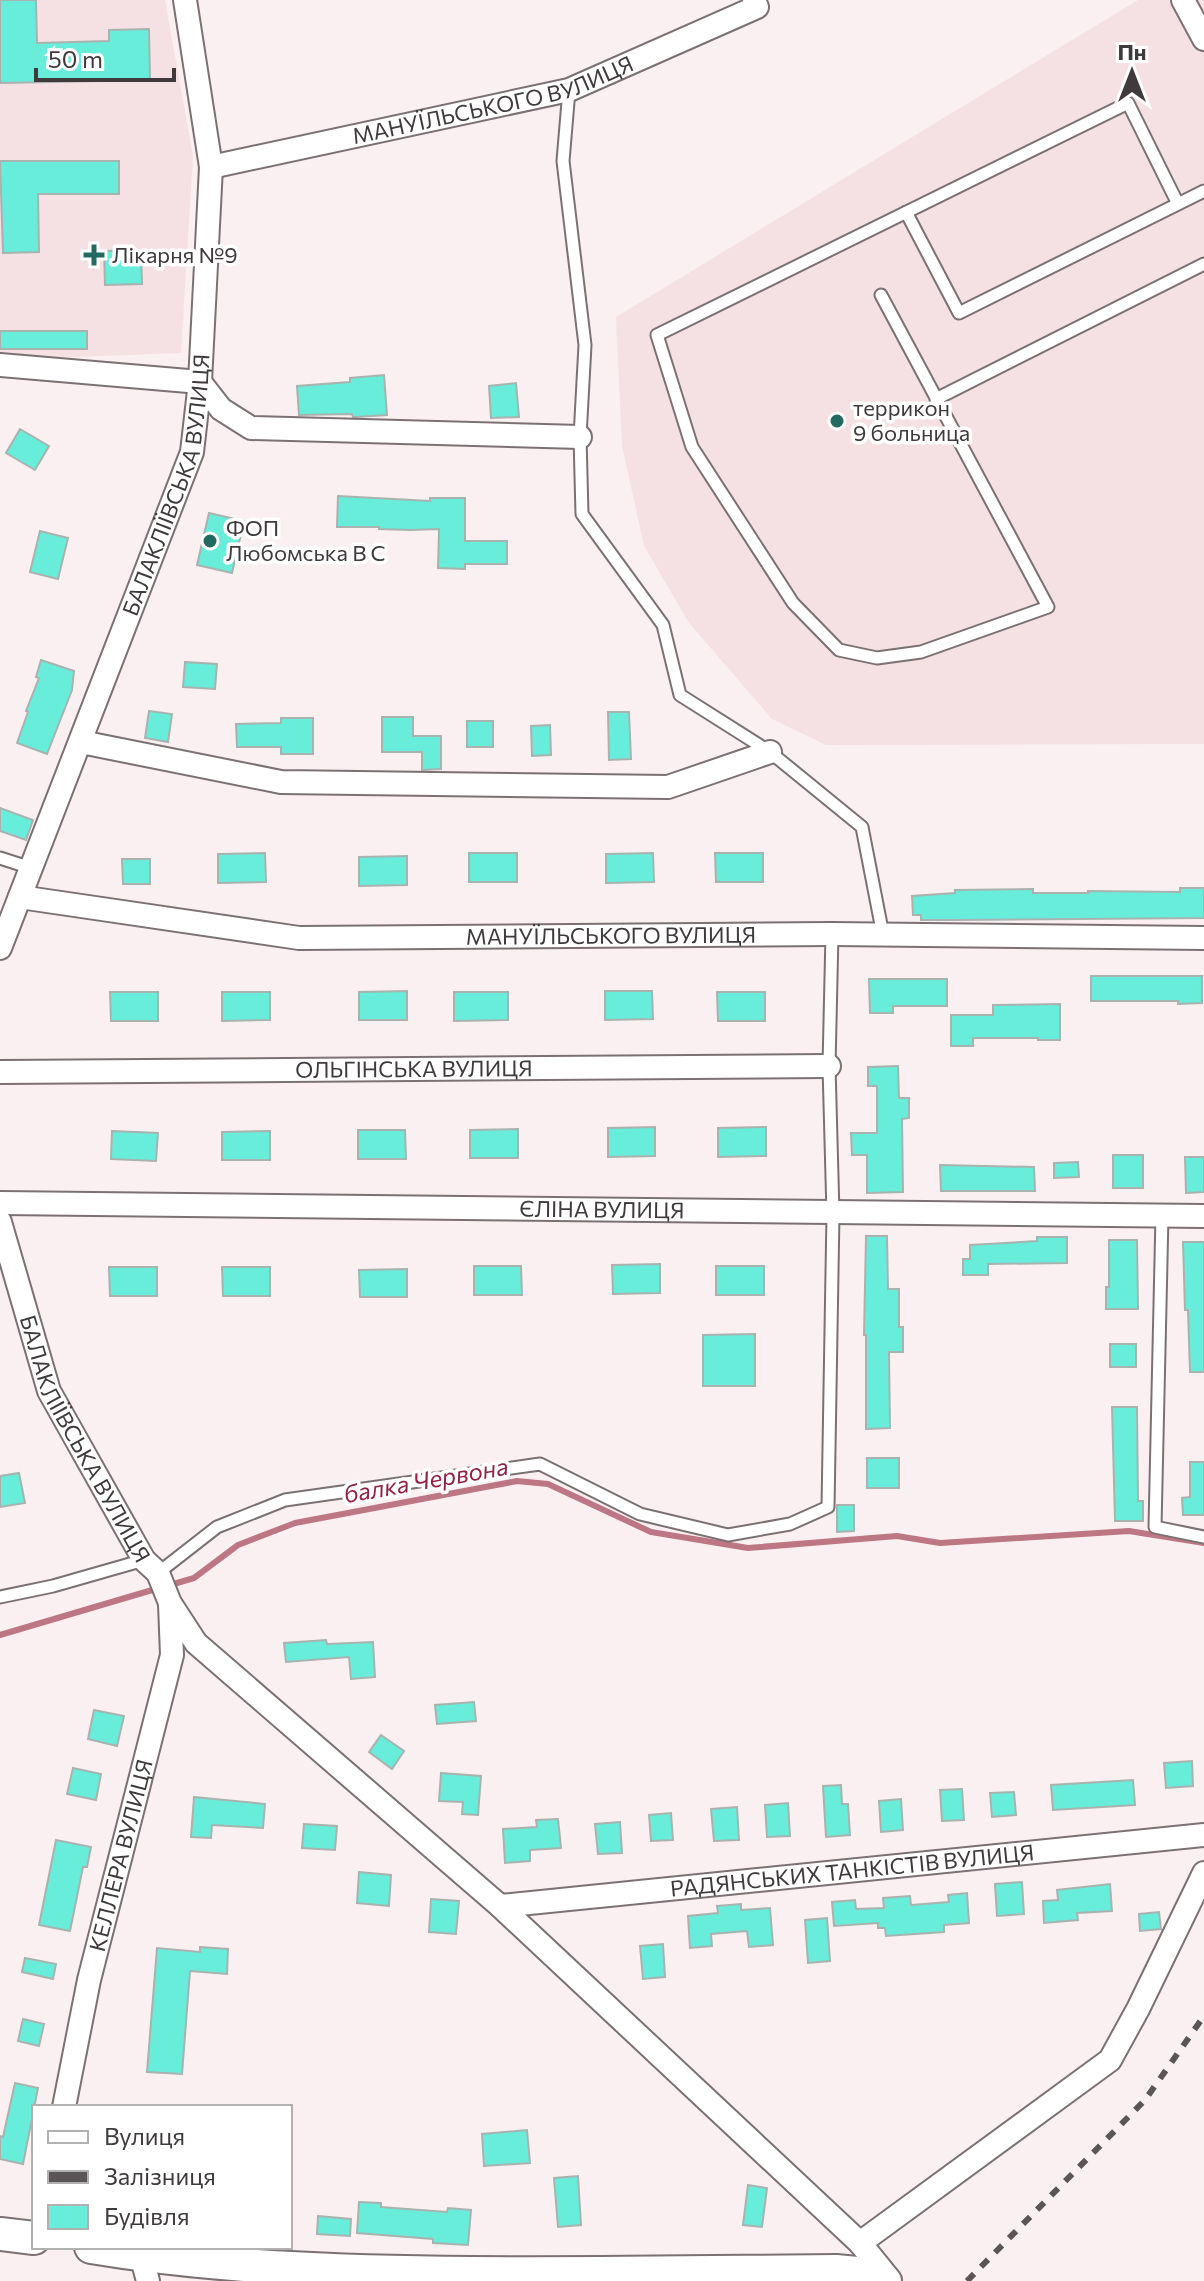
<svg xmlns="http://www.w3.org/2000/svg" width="1204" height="2281" font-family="Commissioner,sans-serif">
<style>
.built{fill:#f5e1e3}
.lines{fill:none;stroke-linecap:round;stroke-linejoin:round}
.stream{stroke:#bd7784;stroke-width:6}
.building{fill:#68eddb;stroke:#a8b3b0;stroke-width:2}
.lane-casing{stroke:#7b7173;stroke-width:15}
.street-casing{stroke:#7b7173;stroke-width:26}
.secondary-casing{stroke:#7b7173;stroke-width:36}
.lane{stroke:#fff;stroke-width:11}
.street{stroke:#fff;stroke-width:22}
.secondary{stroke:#fff;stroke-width:32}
.rail{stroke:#5a5556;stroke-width:6;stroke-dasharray:10 10;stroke-linecap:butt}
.poi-dot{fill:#226a61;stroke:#fff;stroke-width:3}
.labels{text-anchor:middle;stroke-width:7;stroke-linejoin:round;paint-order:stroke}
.street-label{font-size:22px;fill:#3f3b3c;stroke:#fff}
.poi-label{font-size:22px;fill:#3f3b3c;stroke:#fff;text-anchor:start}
.water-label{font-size:24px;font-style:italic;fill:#932143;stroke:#fff}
</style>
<rect width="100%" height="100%" fill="#fbf0f1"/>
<!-- built -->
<path class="built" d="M 0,0 L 165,0 L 193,156 L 181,353 L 0,360 Z
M 1138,0 L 1204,0 L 1204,744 L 826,745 L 772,719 L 689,623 L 644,546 L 622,446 L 616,317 Z"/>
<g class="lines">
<!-- stream -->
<path class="stream" d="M 170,1585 L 194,1578 L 238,1545 L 295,1523 L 517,1481 L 548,1484 L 651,1532 L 748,1548 L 897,1536 L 940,1543 L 1129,1531 L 1204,1543
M 0,1635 L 159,1588"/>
</g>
<!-- building -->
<path class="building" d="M 0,0 L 36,0 L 37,43 L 109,41 L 109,30 L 149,29 L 150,80 L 0,83 Z
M 0,161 L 119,161 L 119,194 L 38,194 L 39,252 L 3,253 Z
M 141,250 L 142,284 L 105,285 L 104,251 Z
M 0,331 L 87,331 L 87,349 L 0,349 Z
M 384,375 L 387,415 L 356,417 L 353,417 L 352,414 L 299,415 L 297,386 L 350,382 L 350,378 Z
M 516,383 L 519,417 L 491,418 L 489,386 Z
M 20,429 L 49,446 L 35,470 L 6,453 Z
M 338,496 L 430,501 L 430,498 L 465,498 L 465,541 L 507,541 L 507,564 L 465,564 L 465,569 L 438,568 L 439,529 L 411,530 L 379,529 L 379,527 L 337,527 Z
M 209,513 L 244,521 L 232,573 L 197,565 Z
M 40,531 L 68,538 L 58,579 L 30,572 Z
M 41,660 L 74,671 L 72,690 L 47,754 L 17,743 L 28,712 L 26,711 L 39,678 L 36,677 Z
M 185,662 L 217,664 L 215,689 L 183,687 Z
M 149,711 L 172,714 L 168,742 L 145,738 Z
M 608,712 L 629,712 L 631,759 L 609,760 Z
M 382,717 L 413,717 L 413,736 L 441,736 L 441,769 L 422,770 L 422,752 L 382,752 Z
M 281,718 L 313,718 L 313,754 L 281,754 L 281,747 L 237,747 L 236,724 L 281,723 Z
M 467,721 L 493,721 L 493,747 L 467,747 Z
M 550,725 L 551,755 L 532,756 L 531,726 Z
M 0,808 L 33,820 L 26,840 L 0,831 Z
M 265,853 L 266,882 L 218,883 L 218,854 Z
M 469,853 L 517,853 L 517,882 L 469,882 Z
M 653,853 L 654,882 L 606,883 L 606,854 Z
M 715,853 L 763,853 L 763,882 L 716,882 Z
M 407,856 L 407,885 L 359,886 L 359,857 Z
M 122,859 L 150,859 L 150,884 L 123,884 Z
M 1180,888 L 1204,888 L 1204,918 L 955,920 L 921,920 L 921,915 L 913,915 L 912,896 L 955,893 L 955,890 L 1033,889 L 1033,893 L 1088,893 L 1088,891 L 1180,892 Z
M 1091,976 L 1202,976 L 1202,1003 L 1178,1004 L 1178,1001 L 1091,1001 Z
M 869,979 L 947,979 L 947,1006 L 893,1006 L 893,1013 L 870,1013 Z
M 407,991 L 407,1020 L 359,1020 L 359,992 Z
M 605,991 L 652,991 L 653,1019 L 605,1020 Z
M 110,992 L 158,992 L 158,1021 L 111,1021 Z
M 222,992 L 270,992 L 270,1020 L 222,1021 Z
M 454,992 L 508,992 L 508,1020 L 454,1021 Z
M 717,992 L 765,992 L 765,1021 L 718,1021 Z
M 1060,1004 L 1060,1040 L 1038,1040 L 1038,1038 L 973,1038 L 973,1046 L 951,1046 L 951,1015 L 993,1015 L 993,1005 Z
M 898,1066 L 899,1098 L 909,1098 L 909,1118 L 902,1119 L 903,1192 L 867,1193 L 867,1155 L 852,1155 L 851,1133 L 877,1133 L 877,1086 L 868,1086 L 868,1067 Z
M 655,1127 L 655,1156 L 608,1157 L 608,1128 Z
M 766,1127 L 766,1156 L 718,1157 L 718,1128 Z
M 518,1129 L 518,1158 L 470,1158 L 470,1130 Z
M 358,1130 L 405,1130 L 406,1159 L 358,1159 Z
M 112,1131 L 158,1133 L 156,1161 L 111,1159 Z
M 270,1131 L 270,1160 L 222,1160 L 222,1132 Z
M 1113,1155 L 1143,1155 L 1143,1188 L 1113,1188 Z
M 1185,1157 L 1204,1157 L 1204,1192 L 1186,1193 Z
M 1078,1162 L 1079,1177 L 1054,1178 L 1054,1163 Z
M 940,1165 L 1034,1167 L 1035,1191 L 941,1191 Z
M 866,1236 L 887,1236 L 888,1289 L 899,1289 L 899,1327 L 903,1327 L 903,1352 L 889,1352 L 890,1428 L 866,1429 L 866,1335 L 864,1335 Z
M 1037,1237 L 1067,1237 L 1067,1263 L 988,1264 L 988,1275 L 963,1275 L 963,1259 L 970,1259 L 970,1245 L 1037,1241 Z
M 1109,1240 L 1137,1240 L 1138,1309 L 1106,1309 L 1106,1287 L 1109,1287 Z
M 1183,1242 L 1204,1242 L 1204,1372 L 1190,1372 L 1188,1310 L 1185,1310 Z
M 660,1264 L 660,1293 L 613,1294 L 612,1265 Z
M 474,1266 L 521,1266 L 522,1295 L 474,1295 Z
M 716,1266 L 764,1266 L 764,1295 L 716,1295 Z
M 109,1267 L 157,1267 L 157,1296 L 110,1296 Z
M 222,1267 L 270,1267 L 270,1296 L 223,1296 Z
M 407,1269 L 407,1297 L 360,1297 L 359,1270 Z
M 755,1334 L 755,1386 L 703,1386 L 703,1335 Z
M 1110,1344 L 1136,1344 L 1136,1367 L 1110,1367 Z
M 1112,1407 L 1137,1407 L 1138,1501 L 1143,1501 L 1143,1521 L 1115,1521 Z
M 867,1458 L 899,1458 L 899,1488 L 867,1488 Z
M 1190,1462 L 1204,1462 L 1204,1515 L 1183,1515 L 1182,1498 L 1190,1497 Z
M 19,1473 L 25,1503 L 0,1507 L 0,1476 Z
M 837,1505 L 854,1505 L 854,1531 L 837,1532 Z
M 326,1640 L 327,1644 L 373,1642 L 375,1677 L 351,1679 L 349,1657 L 286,1662 L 284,1643 Z
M 474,1702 L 476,1721 L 437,1724 L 435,1705 Z
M 94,1710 L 124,1716 L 117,1746 L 88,1739 Z
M 381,1735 L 404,1751 L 392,1769 L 369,1752 Z
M 1192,1761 L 1193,1786 L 1166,1788 L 1164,1763 Z
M 73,1768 L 101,1774 L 96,1800 L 67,1794 Z
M 441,1773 L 481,1776 L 478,1815 L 462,1814 L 463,1802 L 439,1801 Z
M 1133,1780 L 1135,1805 L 1053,1810 L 1051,1785 Z
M 841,1785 L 842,1804 L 848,1804 L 850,1835 L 826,1837 L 823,1786 Z
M 962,1789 L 964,1820 L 942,1821 L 940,1790 Z
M 1014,1792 L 1016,1815 L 992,1817 L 990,1793 Z
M 194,1797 L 265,1804 L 263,1828 L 212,1825 L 211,1838 L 191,1837 Z
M 901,1799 L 903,1830 L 881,1832 L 879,1801 Z
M 788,1803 L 790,1836 L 767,1837 L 765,1805 Z
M 737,1807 L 739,1840 L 714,1841 L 711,1809 Z
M 671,1813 L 673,1840 L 651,1841 L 649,1815 Z
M 558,1819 L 561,1848 L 530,1850 L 530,1861 L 505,1863 L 503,1829 L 537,1827 L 536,1820 Z
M 620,1822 L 622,1853 L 598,1854 L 595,1824 Z
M 304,1824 L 337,1826 L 335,1850 L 302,1848 Z
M 56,1840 L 91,1847 L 87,1867 L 83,1867 L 70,1931 L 39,1925 Z
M 359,1872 L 391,1875 L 389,1906 L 357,1903 Z
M 1022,1882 L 1024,1914 L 997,1916 L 995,1884 Z
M 1110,1884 L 1112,1911 L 1077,1913 L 1078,1920 L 1044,1923 L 1043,1901 L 1058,1900 L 1057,1890 Z
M 967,1893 L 969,1923 L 944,1925 L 944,1932 L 886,1936 L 885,1928 L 878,1928 L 878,1923 L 834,1926 L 832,1902 L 855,1900 L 856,1909 L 884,1908 L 883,1898 L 910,1896 L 911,1905 L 949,1902 L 948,1895 Z
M 431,1899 L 459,1901 L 456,1934 L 429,1932 Z
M 741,1904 L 741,1910 L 770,1908 L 773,1945 L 749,1947 L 747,1931 L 711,1934 L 712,1946 L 690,1948 L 688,1916 L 718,1913 L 717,1906 Z
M 1159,1912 L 1161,1929 L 1140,1931 L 1139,1914 Z
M 827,1918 L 830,1961 L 808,1963 L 805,1920 Z
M 663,1944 L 665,1977 L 643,1979 L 640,1946 Z
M 200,1947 L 228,1949 L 227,1974 L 190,1971 L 182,2074 L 147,2072 L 157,1948 L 200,1952 Z
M 25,1958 L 56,1964 L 53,1979 L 22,1972 Z
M 23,2019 L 44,2024 L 39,2046 L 18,2041 Z
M 15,2083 L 38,2088 L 23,2164 L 0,2159 L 0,2136 L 3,2137 Z
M 527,2130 L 530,2163 L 484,2166 L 482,2134 Z
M 578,2176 L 581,2225 L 558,2227 L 554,2178 Z
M 748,2185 L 767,2188 L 762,2227 L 743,2225 Z
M 359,2202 L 381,2203 L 381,2207 L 447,2212 L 448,2208 L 471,2210 L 468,2245 L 433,2243 L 433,2239 L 357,2233 Z
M 318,2216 L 351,2219 L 350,2236 L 317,2234 Z"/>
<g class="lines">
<defs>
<path id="lane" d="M 569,90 L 563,161 L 585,345 L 580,437 L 582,514 L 663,625 L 680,695 L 770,752 L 862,827 L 883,935
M 906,212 L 959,313 L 1178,204
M 881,295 L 1048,607 L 921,652 L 877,658 L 839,650 L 793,603 L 692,447 L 657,335 L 1128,103 L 1178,204 L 1204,191
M 936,399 L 1204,264
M 0,858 L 31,868
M 1162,1216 L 1155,1527 L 1204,1537
M 158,1573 L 217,1527 L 285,1500 L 540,1464 L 640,1514 L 728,1535 L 790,1524 L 828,1507 L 833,1214 L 829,1066 L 832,934
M 0,1597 L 53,1586 L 144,1560"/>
<g id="street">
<path d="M 1183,0 L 1204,39"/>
<path id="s1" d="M 211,167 L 569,90 L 757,7 L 754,0"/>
<path d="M 0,365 L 200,382 L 221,409 L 251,428 L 580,437"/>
<path d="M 81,742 L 281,782 L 668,787 L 770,752"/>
<path id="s2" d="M 20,897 L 299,938 L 832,934 L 1204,938"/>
<path id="s3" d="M 0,948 L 192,452 L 200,382 L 211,167 L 185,0"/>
<path id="s4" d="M 0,1072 L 829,1066"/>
<path id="s5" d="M 0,1203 L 1204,1216"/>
<path id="s6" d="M 0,1222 L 49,1391 L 144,1560 L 158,1573 L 170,1603 L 196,1643 L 500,1906 L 860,2243 L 890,2280"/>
<path id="s7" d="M 500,1906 L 1204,1835"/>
<path id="s8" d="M 64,2107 L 89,1980 L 172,1655 L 170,1604"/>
<path d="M 860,2243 L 1110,2060 L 1138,2009 L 1204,1873"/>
<path d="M 141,2255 L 148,2281"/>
</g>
<path id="secondary" d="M 0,2234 L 34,2238
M 91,2247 C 217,2268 345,2272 472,2273 C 594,2274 715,2272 836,2271 L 867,2274 L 884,2281"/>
</defs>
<!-- lane casing -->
<use href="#lane" class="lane-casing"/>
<!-- street casing -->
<use href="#street" class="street-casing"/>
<!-- secondary casing -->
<use href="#secondary" class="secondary-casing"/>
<!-- lane -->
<use href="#lane" class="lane"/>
<!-- street -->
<use href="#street" class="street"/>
<!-- secondary -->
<use href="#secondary" class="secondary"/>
<!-- rail -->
<path class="rail" d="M 967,2281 L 1145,2100 L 1204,2016"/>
</g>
<!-- markers -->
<g class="poi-dot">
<path d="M90 243h8v8h8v8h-8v8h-8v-8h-8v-8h8z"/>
<circle cx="837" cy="421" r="8"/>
<circle cx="210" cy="541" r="8"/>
</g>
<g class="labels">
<!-- street labels -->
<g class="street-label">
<text dy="8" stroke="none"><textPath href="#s1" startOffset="290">МАНУЇЛЬСЬКОГО ВУЛИЦЯ</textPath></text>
<text dy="8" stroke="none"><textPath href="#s3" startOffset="494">БАЛАКЛІЇВСЬКА ВУЛИЦЯ</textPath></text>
<text dy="8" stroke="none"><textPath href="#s2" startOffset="594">МАНУЇЛЬСЬКОГО ВУЛИЦЯ</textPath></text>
<text dy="8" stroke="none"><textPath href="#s4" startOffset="414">ОЛЬГІНСЬКА ВУЛИЦЯ</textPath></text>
<text dy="8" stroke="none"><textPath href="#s5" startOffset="602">ЄЛІНА ВУЛИЦЯ</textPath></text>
<text dy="8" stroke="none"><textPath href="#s6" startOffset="234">БАЛАКЛІЇВСЬКА ВУЛИЦЯ</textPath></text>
<text dy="8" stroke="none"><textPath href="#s8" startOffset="258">КЕЛЛЕРА ВУЛИЦЯ</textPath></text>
<text dy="8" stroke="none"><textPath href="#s7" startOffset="354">РАДЯНСЬКИХ ТАНКІСТІВ ВУЛИЦЯ</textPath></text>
</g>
<!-- poi labels -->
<g class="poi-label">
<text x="112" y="263">Лікарня №9</text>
<text x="853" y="416">террикон<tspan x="853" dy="25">9 больница</tspan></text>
<text x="226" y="536">ФОП<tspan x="226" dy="25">Любомська В С</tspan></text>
</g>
<!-- water labels -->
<g class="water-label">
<text transform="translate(426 1481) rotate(-10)" y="8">балка Червона</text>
</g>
</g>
<!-- legend -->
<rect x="32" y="2105" width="260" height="144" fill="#ffffff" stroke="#b2b1b1" stroke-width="2"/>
<rect x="48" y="2131" width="40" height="12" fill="#ffffff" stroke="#b2b1b1" stroke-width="2"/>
<text x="104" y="2145" font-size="24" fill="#3f3b3c">Вулиця</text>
<rect x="48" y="2171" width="40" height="12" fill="#5a5556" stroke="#b2b1b1" stroke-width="2"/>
<text x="104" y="2185" font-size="24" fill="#3f3b3c">Залізниця</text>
<rect x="48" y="2205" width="40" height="24" fill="#68eddb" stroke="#b2b1b1" stroke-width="2"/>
<text x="104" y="2225" font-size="24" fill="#3f3b3c">Будівля</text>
<!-- north arrow -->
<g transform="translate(1132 72)" stroke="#ffffff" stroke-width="6" paint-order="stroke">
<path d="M0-6L14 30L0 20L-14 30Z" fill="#3f3b3c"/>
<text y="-12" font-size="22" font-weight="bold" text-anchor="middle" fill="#3f3b3c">Пн</text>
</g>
<!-- scale -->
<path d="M36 68v12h138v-12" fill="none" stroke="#3f3b3c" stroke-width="4"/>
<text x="48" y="68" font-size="24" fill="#3f3b3c" stroke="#ffffff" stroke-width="6" paint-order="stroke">50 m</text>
</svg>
